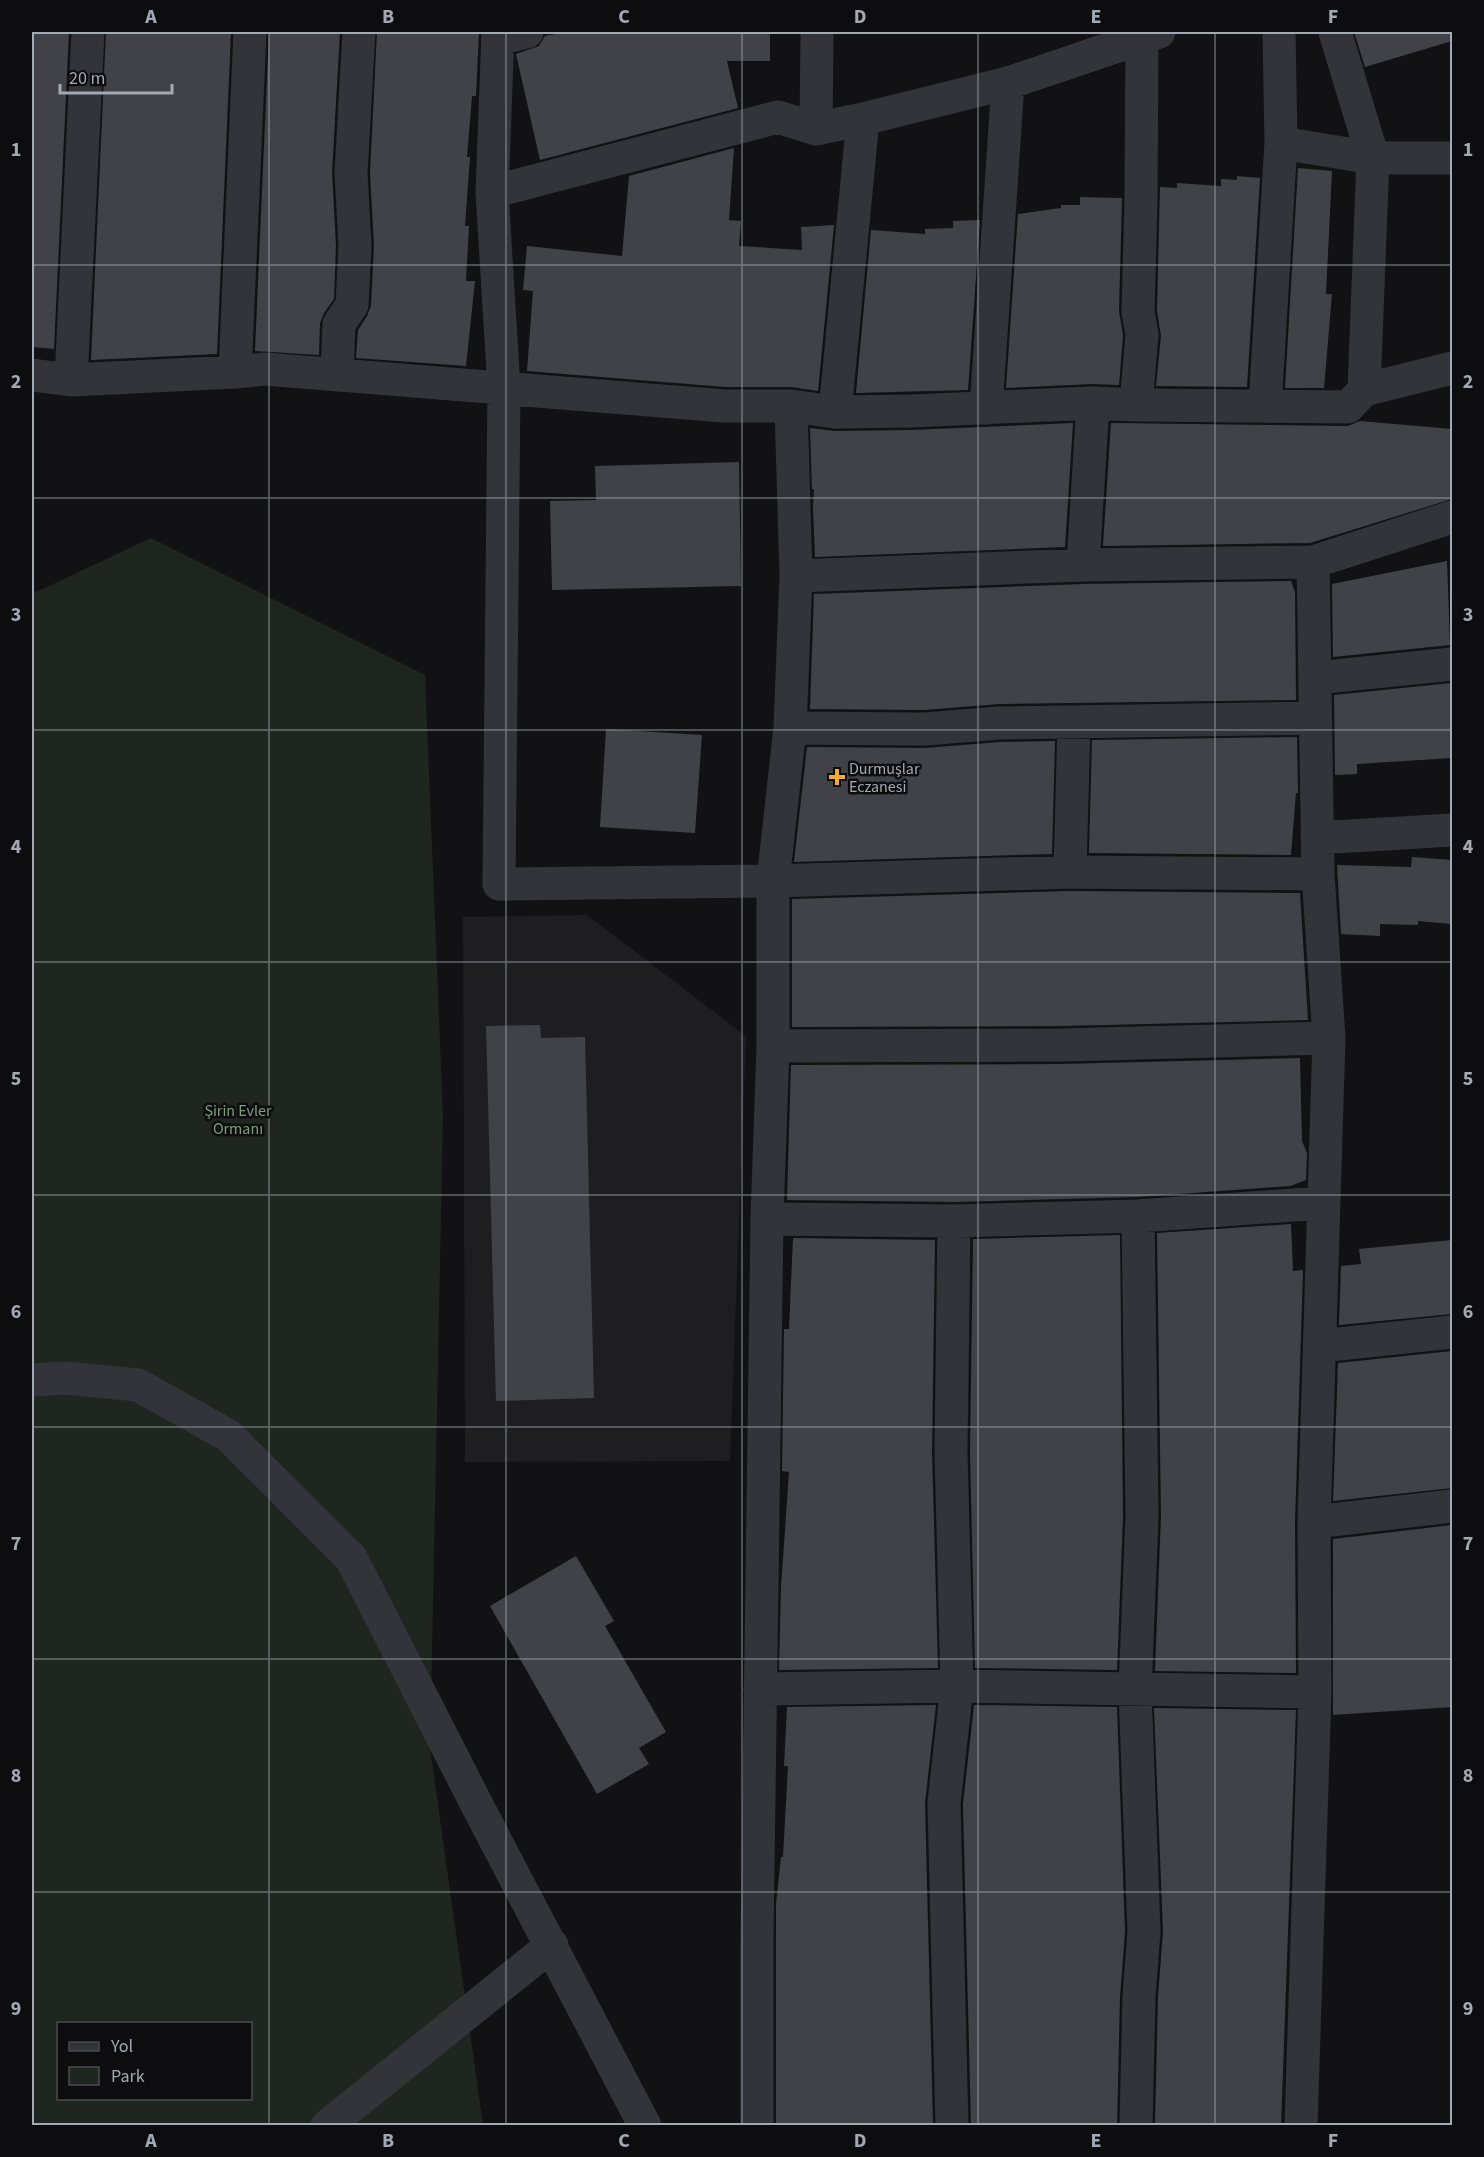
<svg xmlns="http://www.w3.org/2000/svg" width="1484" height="2157" font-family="'Source Sans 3',sans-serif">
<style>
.built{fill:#1e1e21}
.green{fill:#1e261f;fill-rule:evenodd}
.building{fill:#414247}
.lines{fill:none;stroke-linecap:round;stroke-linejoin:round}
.minor{stroke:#333439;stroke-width:33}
.grid{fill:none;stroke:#a3a9b4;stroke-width:1.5;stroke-opacity:0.55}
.poi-dot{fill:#f2ae2b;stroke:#0d0d0f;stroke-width:2}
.labels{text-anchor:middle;stroke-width:5;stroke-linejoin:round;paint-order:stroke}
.poi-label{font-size:16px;fill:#a3a9b4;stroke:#0d0d0f;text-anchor:start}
.park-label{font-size:16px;fill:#7aa07c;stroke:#0d0d0f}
.neatline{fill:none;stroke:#a3a9b4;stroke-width:2}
.grid-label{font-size:20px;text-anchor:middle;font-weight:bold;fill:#a3a9b4}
</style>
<rect width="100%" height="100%" fill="#121214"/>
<!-- built -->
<path class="built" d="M 587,915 L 746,1036 L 730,1461 L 465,1462 L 463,917 Z"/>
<!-- green -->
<path class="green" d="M 151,538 L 425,675 L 443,1116 L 430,1748 L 483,2125 L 32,2125 L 32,594 ZM 58,2024 L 250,2024 L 250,2098 L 58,2098 Z"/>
<!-- building -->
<path class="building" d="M 32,32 L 69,32 L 54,349 L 32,347 Z
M 106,32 L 231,32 L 217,354 L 91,360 Z
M 269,32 L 340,32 L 332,172 L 336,246 L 334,299 L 324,313 L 320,323 L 319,355 L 255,351 Z
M 377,32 L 479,32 L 476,96 L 472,96 L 467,157 L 470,157 L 465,226 L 469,226 L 466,281 L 475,281 L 466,366 L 356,358 L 358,330 L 367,316 L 371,306 L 374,245 L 370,173 Z
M 566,32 L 770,32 L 770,61 L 727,61 L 738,108 L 540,160 L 516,54 L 539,46 L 545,36 Z
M 1354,32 L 1452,32 L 1452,41 L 1365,67 Z
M 734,148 L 729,220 L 741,221 L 739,246 L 802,250 L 801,227 L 834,225 L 818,391 L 791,387 L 725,387 L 527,371 L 533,291 L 523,290 L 527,246 L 622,256 L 629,176 Z
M 1298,168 L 1332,171 L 1326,294 L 1332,294 L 1324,388 L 1285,388 Z
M 1237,176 L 1260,178 L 1247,387 L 1156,386 L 1161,336 L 1157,311 L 1160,187 L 1177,188 L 1177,183 L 1221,186 L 1221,179 L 1237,180 Z
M 1080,197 L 1122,198 L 1119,311 L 1123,335 L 1119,385 L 1092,384 L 1006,388 L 1018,214 L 1061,208 L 1061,205 L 1080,205 Z
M 980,220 L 968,390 L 856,393 L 871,230 L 925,234 L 925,229 L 953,228 L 953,221 Z
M 1360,421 L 1452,429 L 1452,499 L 1310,543 L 1103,546 L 1111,423 L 1348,426 Z
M 1073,423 L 1065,547 L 815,557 L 813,507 L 814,489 L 812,489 L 810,428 L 835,431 L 911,430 Z
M 739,462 L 741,586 L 552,590 L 550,501 L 596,500 L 595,466 Z
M 1447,561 L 1450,645 L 1333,657 L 1332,584 Z
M 1291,581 L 1295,592 L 1296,700 L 999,704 L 924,710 L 810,709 L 814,594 L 1083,584 Z
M 1451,683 L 1452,758 L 1357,764 L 1357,774 L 1335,775 L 1334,695 Z
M 606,729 L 702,735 L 695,833 L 600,827 Z
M 1297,737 L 1298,793 L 1296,793 L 1291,855 L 1089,853 L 1092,740 Z
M 1055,741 L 1052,854 L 794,862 L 807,747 L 925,748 L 1000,742 Z
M 1412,857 L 1452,860 L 1452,924 L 1418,921 L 1418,925 L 1380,924 L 1380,936 L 1341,934 L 1337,865 L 1411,867 Z
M 1070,891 L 1300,893 L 1308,1020 L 1062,1026 L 792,1027 L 792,899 Z
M 540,1025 L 541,1038 L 585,1037 L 594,1398 L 496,1401 L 486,1026 Z
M 1300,1058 L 1302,1141 L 1307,1153 L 1306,1180 L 1290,1186 L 1137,1197 L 954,1202 L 787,1200 L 791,1065 L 1062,1064 Z
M 1291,1224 L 1293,1271 L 1303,1270 L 1295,1522 L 1296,1673 L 1155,1671 L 1161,1516 L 1157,1233 Z
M 1120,1235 L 1123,1516 L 1117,1670 L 975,1668 L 970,1452 L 973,1239 Z
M 793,1238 L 935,1240 L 932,1452 L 938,1668 L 779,1670 L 781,1588 L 789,1472 L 782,1471 L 784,1329 L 789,1329 Z
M 1452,1240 L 1452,1314 L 1339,1325 L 1341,1266 L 1361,1264 L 1359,1249 Z
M 1452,1351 L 1452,1488 L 1333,1501 L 1338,1363 Z
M 1452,1525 L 1452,1707 L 1333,1715 L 1333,1539 Z
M 576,1556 L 614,1621 L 605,1626 L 666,1732 L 639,1748 L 649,1764 L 597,1794 L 490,1606 Z
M 936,1705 L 925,1803 L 933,2126 L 837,2123 L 837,2126 L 776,2126 L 776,1904 L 781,1857 L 783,1857 L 788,1766 L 784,1766 L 787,1707 Z
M 974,1705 L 1117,1707 L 1125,1932 L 1120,1996 L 1117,2126 L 971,2126 L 963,1804 Z
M 1154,1708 L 1296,1710 L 1281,2126 L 1155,2126 L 1158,1997 L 1163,1931 Z"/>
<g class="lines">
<!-- minor -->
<path class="minor" d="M 498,32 L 492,192 L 504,388 L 499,884 L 773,881 L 1070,872 L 1318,874
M 1335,32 L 1373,158 L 1364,390
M 498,39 L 527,32
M 816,129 L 817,32
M 1281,143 L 1373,158 L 1452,158
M 492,192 L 778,117 L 816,129 L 863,119 L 1008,83 L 1159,32
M 235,372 L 250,32
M 32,375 L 71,380 L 235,372 L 265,369 L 724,406 L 791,406 L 835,412 L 911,411 L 1093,403 L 1136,405 L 1348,407 L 1364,390 L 1452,368
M 337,375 L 339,324 L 352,305 L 355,246 L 351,173 L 359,32
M 71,380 L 88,32
M 1136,405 L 1142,334 L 1138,312 L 1141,201 L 1142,37
M 1265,406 L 1281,143 L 1279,32
M 986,408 L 1008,83
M 835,412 L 863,119
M 1083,565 L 1093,403
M 796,576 L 1083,565 L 1313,562 L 1452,517
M 1316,678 L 1452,664
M 790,728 L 925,729 L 999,723 L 1314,718
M 1317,838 L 1452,830
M 1070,872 L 1074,722
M 773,1046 L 1062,1045 L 1329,1038
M 767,1219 L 954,1221 L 1138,1216 L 1323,1203
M 1320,1346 L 1452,1332
M 32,1380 L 65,1378 L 138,1385 L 229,1436 L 351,1558 L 478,1807 L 645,2126
M 1314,1522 L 1452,1506
M 760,1689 L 957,1686 L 1315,1692
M 327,2126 L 552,1945
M 757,2126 L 757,1939 L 767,1219 L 773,1046 L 773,881 L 790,728 L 796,576 L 791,406
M 952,2126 L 944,1803 L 957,1686 L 951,1452 L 954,1221
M 1136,2126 L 1139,1996 L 1144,1932 L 1135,1690 L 1142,1516 L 1138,1216
M 1301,2126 L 1315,1692 L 1314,1522 L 1329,1038 L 1318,874 L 1313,562"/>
</g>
<!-- grid -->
<path class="grid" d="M 269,32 L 269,2126M 506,32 L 506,2126M 742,32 L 742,2126M 978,32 L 978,2126M 1215,32 L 1215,2126M 32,265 L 1452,265M 32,498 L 1452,498M 32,730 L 1452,730M 32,962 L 1452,962M 32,1195 L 1452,1195M 32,1427 L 1452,1427M 32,1659 L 1452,1659M 32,1892 L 1452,1892"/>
<!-- markers -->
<path class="poi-dot" d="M834 768h6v6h6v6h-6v6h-6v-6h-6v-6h6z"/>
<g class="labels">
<!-- poi labels -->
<g class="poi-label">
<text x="849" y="774">Durmuşlar<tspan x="849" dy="18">Eczanesi</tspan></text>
</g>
<!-- park labels -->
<g class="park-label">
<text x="238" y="1116">Şirin Evler<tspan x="238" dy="18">Ormanı</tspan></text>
</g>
</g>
<!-- border -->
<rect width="1484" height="2157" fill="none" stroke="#0d0d0f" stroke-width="66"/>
<!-- legend -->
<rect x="57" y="2022" width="195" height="78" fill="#0d0d0f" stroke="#494b51" stroke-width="1.5"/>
<rect x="69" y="2042" width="30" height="9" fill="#333439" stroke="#494b51" stroke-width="1.5"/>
<text x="111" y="2052" font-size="18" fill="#a3a9b4">Yol</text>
<rect x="69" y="2067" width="30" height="18" fill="#1e261f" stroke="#494b51" stroke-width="1.5"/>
<text x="111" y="2082" font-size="18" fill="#a3a9b4">Park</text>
<!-- scale -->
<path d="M60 84v9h112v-9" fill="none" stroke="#a3a9b4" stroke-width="3"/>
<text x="69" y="84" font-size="18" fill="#a3a9b4" stroke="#0d0d0f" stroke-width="4.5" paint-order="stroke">20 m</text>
<rect x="33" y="33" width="1418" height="2091" class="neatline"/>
<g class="grid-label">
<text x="151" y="23">A</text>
<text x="388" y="23">B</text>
<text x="624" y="23">C</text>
<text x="860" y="23">D</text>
<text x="1096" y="23">E</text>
<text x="1333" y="23">F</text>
<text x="16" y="156">1</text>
<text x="1468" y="156">1</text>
<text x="16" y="388">2</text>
<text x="1468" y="388">2</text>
<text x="16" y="621">3</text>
<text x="1468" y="621">3</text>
<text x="16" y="853">4</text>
<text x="1468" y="853">4</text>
<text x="16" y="1085">5</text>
<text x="1468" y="1085">5</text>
<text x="16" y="1318">6</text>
<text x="1468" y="1318">6</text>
<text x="16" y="1550">7</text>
<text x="1468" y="1550">7</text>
<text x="16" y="1782">8</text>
<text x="1468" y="1782">8</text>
<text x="16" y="2015">9</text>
<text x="1468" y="2015">9</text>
<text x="151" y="2147">A</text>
<text x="388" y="2147">B</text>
<text x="624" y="2147">C</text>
<text x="860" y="2147">D</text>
<text x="1096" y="2147">E</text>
<text x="1333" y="2147">F</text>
</g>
</svg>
